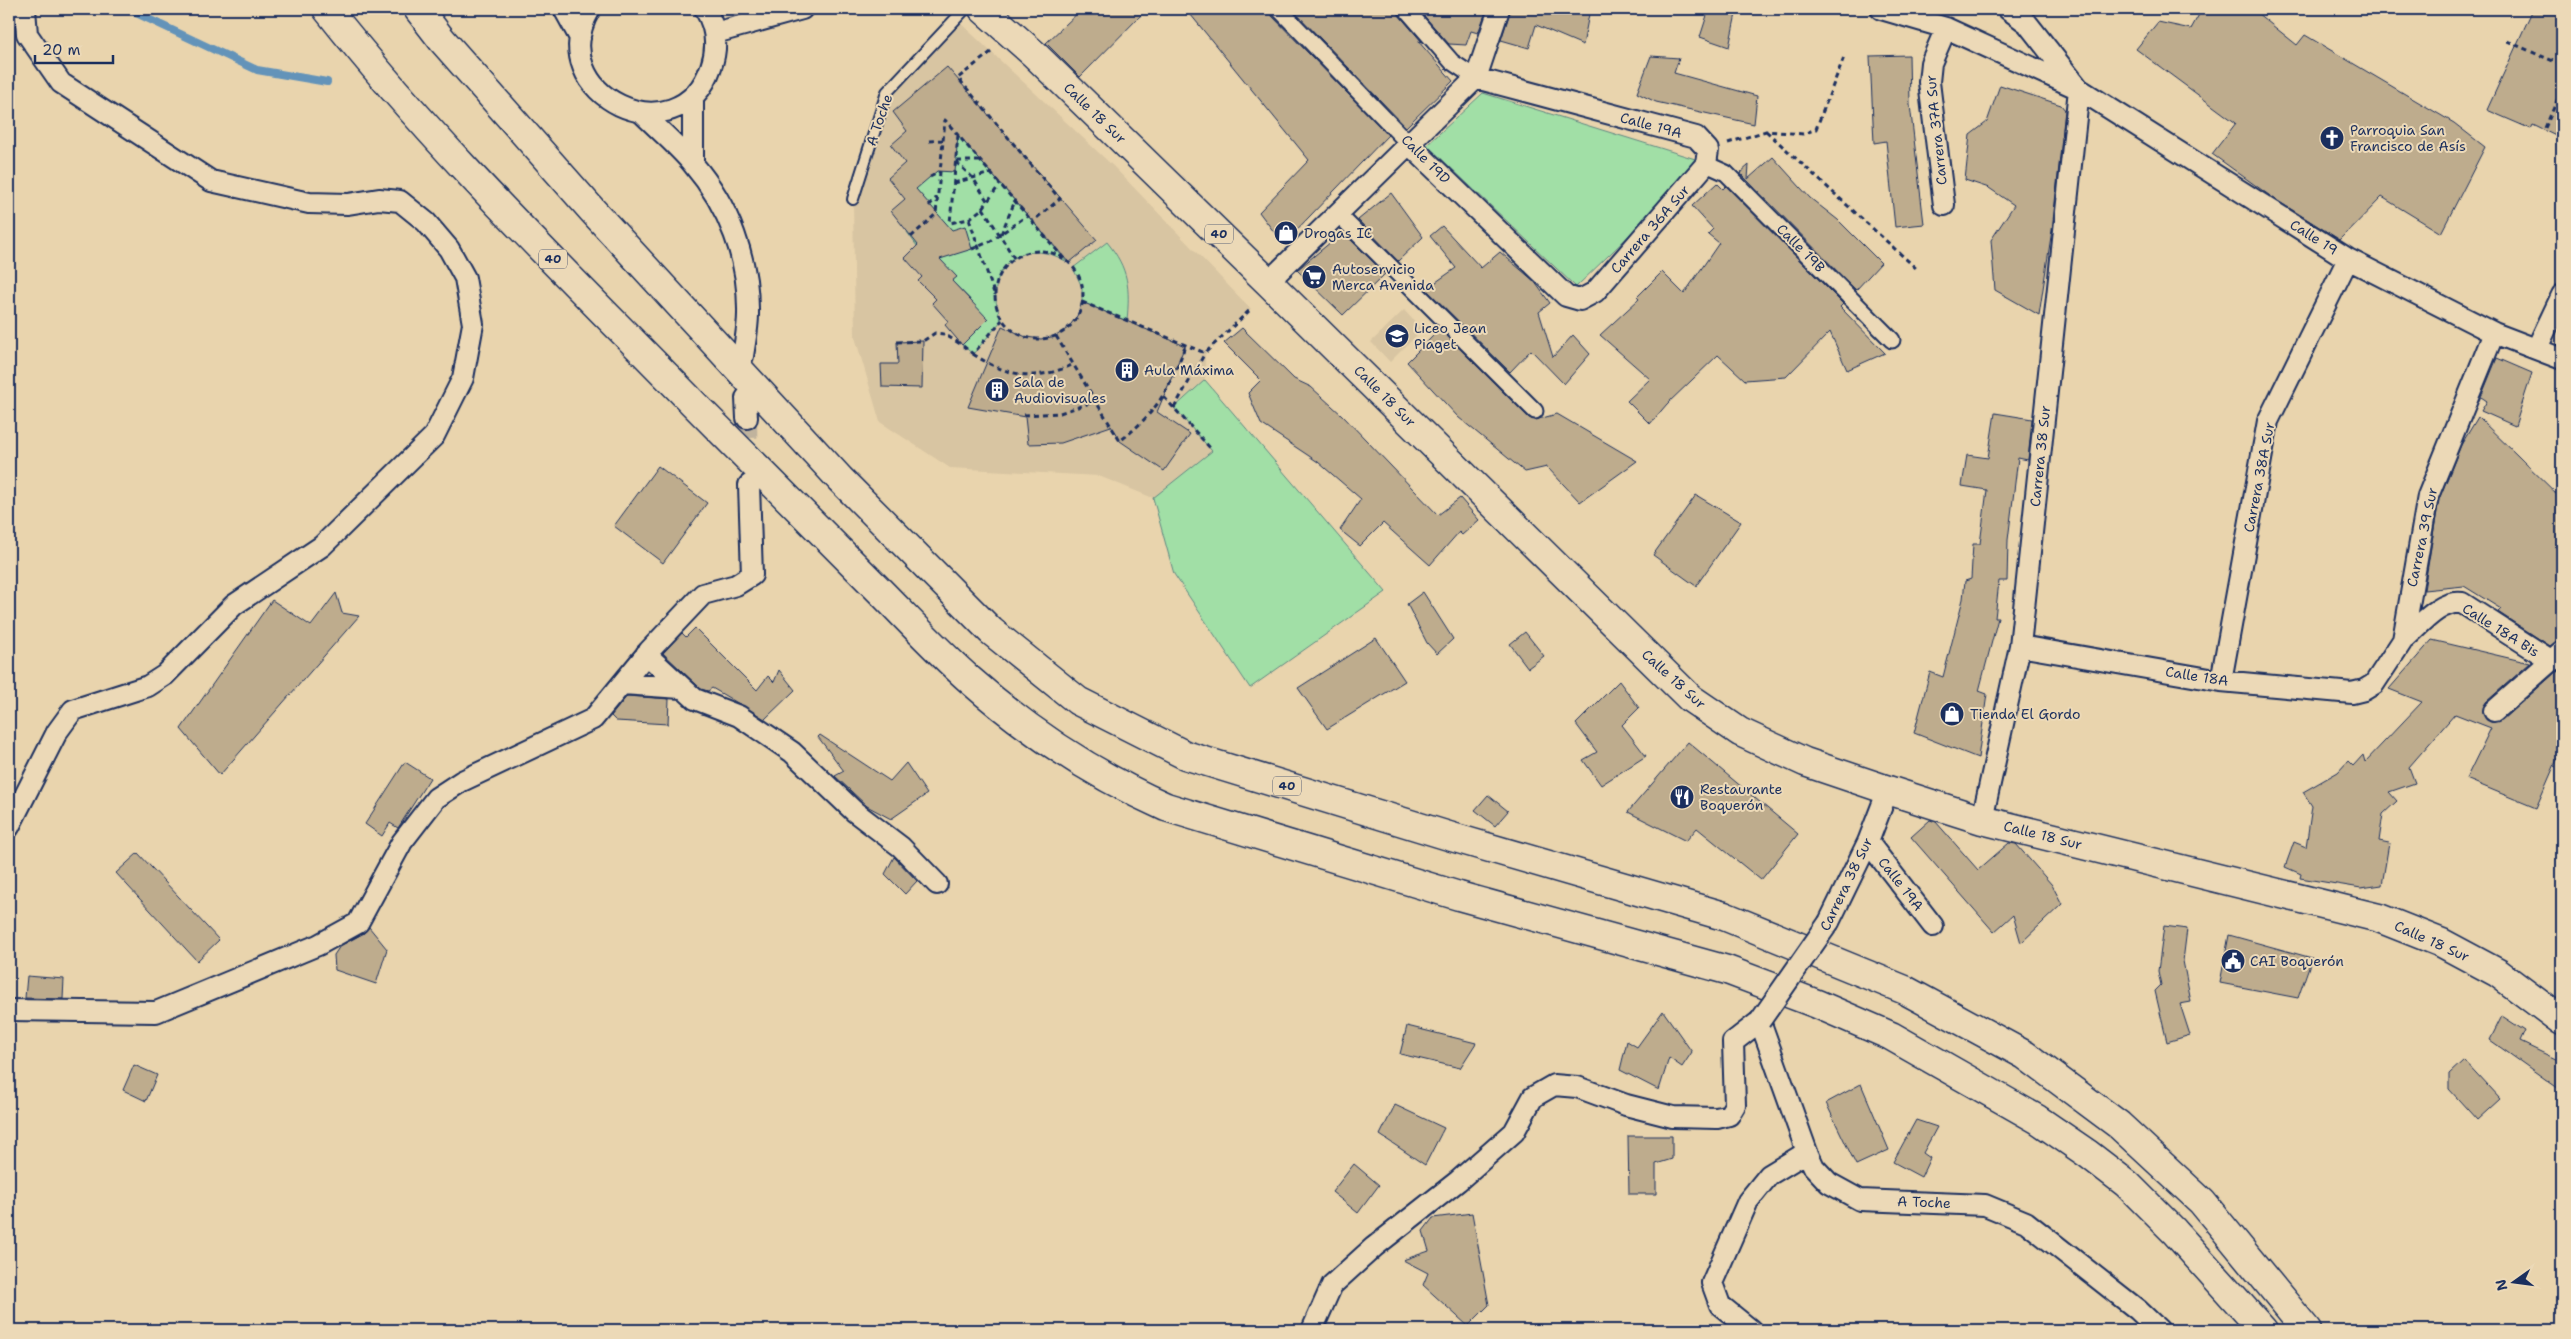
<svg xmlns="http://www.w3.org/2000/svg" width="2571" height="1339" font-family="'Shantell Sans',sans-serif">
<style>
.built{fill:#d8c5a2}
.green{fill:#a1dfa6;stroke:#5e8782}
.lines{fill:none;stroke-linecap:round;stroke-linejoin:round}
.stream{stroke:#6393b9;stroke-width:8}
.building{fill:#beac8d;stroke:#1b2f5e}
.minor-tunnel{stroke:#c0b39d;stroke-width:20;stroke-dasharray:20 10;stroke-linecap:butt}
.service-casing{stroke:#1b2f5e;stroke-width:14}
.pedestrian-casing{stroke:#1b2f5e;stroke-width:19}
.minor-casing{stroke:#1b2f5e;stroke-width:24}
.primary-casing{stroke:#1b2f5e;stroke-width:31}
.trunk-casing{stroke:#1b2f5e;stroke-width:31}
.path{stroke:#1b2f5e;stroke-width:3;stroke-dasharray:5 4;stroke-linecap:butt}
.service{stroke:#ecd9b7;stroke-width:10}
.pedestrian{stroke:#ecd9b7;stroke-width:15}
.minor{stroke:#ecd9b7;stroke-width:20}
.primary{stroke:#ecd9b7;stroke-width:28}
.trunk{stroke:#ecd9b7;stroke-width:28}
.minor-bridge-casing{stroke:#1b2f5e;stroke-width:24;stroke-linecap:butt}
.minor-bridge{stroke:#ecd9b7;stroke-width:20}
.labels{text-anchor:middle;stroke-width:4;stroke-linejoin:round;paint-order:stroke}
.shield{fill:#ecd9b7;stroke:#5a6279;stroke-width:1}
.shield-label{font-size:12px;font-weight:bold;fill:#1b2f5e}
.street-label{font-size:14px;fill:#1b2f5e;stroke:#ecd9b7}
.poi-label{font-size:14px;fill:#1b2f5e;stroke:#ecd9b7;text-anchor:start}
</style>
<rect width="100%" height="100%" fill="#e9d4ad"/>
<filter id="ink" filterUnits="userSpaceOnUse"><feTurbulence type="fractalNoise" baseFrequency=".02" numOctaves="2"/><feDisplacementMap in="SourceGraphic" scale="10" xChannelSelector="R" yChannelSelector="G"/><feConvolveMatrix kernelMatrix="1 2 1 2 8 2 1 2 1" color-interpolation-filters="sRGB"/></filter>
<g filter="url(#ink)">
<!-- built -->
<path class="built" d="M 956,19 L 1114,167 L 1251,309 L 1205,353 L 1205,380 L 1386,592 L 1250,688 L 1174,574 L 1153,498 L 1099,476 L 950,468 L 880,422 L 855,337 L 853,199 L 887,92 Z
M 1404,310 L 1422,330 L 1390,362 L 1371,342 Z"/>
<!-- green -->
<path class="green" d="M 1483,93 L 1705,162 L 1576,287 L 1427,145 Z
M 934,107 L 1067,262 C 1022,233 979,272 1002,320 L 973,354 L 962,345 L 970,299 L 952,281 L 956,277 L 939,258 L 928,235 L 917,246 L 907,232 L 932,209 L 916,189 Z
M 1107,242 C 1129,269 1130,288 1127,321 L 1082,302 L 1082,287 L 1073,268 Z
M 1205,380 L 1386,592 L 1250,688 L 1174,574 L 1153,498 L 1212,451 L 1174,408 Z"/>
<g class="lines">
<!-- stream -->
<path class="stream" d="M 134,9 L 138,14 L 257,70 L 327,82"/>
</g>
<!-- building -->
<path class="building" d="M 1082,9 L 1147,9 L 1080,77 L 1046,43 Z
M 1186,9 L 1270,9 L 1272,16 L 1388,135 L 1283,244 L 1259,212 L 1309,160 Z
M 1292,9 L 1397,9 L 1399,15 L 1422,42 L 1418,41 L 1453,81 L 1406,127 Z
M 1418,9 L 1487,9 L 1478,33 L 1471,31 L 1466,45 L 1449,44 Z
M 1511,9 L 1590,9 L 1583,45 L 1536,25 L 1529,48 L 1501,40 Z
M 1709,9 L 1737,9 L 1729,47 L 1700,37 Z
M 2202,9 L 2252,9 L 2297,45 L 2305,35 L 2454,123 L 2485,147 L 2441,233 L 2382,197 L 2340,240 L 2273,198 L 2212,154 L 2236,123 L 2136,49 L 2158,22 L 2191,29 Z
M 2533,9 L 2562,9 L 2562,139 L 2533,125 L 2531,129 L 2487,110 Z
M 1909,55 L 1910,105 L 1924,224 L 1895,227 L 1886,141 L 1874,143 L 1870,56 Z
M 1651,56 L 1679,58 L 1674,73 L 1757,96 L 1754,124 L 1656,102 L 1637,93 Z
M 947,67 L 1097,240 L 1069,263 L 958,135 L 955,172 L 937,171 L 916,189 L 952,230 L 965,226 L 972,249 L 940,259 L 957,277 L 952,281 L 988,319 L 962,345 L 945,325 L 948,321 L 932,303 L 936,299 L 918,281 L 922,277 L 905,258 L 918,245 L 891,211 L 905,199 L 888,178 L 905,163 L 891,145 L 907,131 L 893,112 Z
M 2000,85 L 2061,105 L 2065,110 L 2052,230 L 2039,315 L 1995,290 L 1991,240 L 2014,205 L 1989,188 L 1965,180 L 1970,135 L 1987,122 Z
M 1773,157 L 1810,198 L 1838,220 L 1881,263 L 1856,290 L 1740,173 L 1749,165 L 1748,179 Z
M 1717,183 L 1723,189 L 1726,186 L 1843,304 L 1840,307 L 1885,353 L 1847,370 L 1830,332 L 1786,377 L 1745,380 L 1718,355 L 1667,404 L 1650,424 L 1627,401 L 1650,379 L 1600,335 L 1639,299 L 1637,297 L 1662,272 L 1684,294 L 1719,243 L 1708,234 L 1713,229 L 1692,206 Z
M 1391,193 L 1423,237 L 1398,261 L 1358,220 Z
M 1442,226 L 1481,268 L 1500,252 L 1534,281 L 1550,303 L 1539,312 L 1553,357 L 1573,335 L 1590,354 L 1564,384 L 1531,350 L 1510,372 L 1426,289 L 1456,268 L 1430,236 Z
M 1343,232 L 1385,274 L 1343,315 L 1297,270 Z
M 1082,302 L 1185,346 L 1157,412 L 1190,434 L 1164,471 L 1120,441 L 1111,426 L 1061,443 L 1028,444 L 1025,417 L 968,407 L 1002,326 L 1026,337 L 1041,339 L 1056,336 L 1068,328 L 1077,316 Z
M 1242,328 L 1294,379 L 1311,387 L 1342,415 L 1438,515 L 1460,498 L 1479,520 L 1462,535 L 1459,532 L 1430,565 L 1383,523 L 1360,546 L 1340,530 L 1361,499 L 1318,462 L 1261,424 L 1248,393 L 1261,380 L 1224,343 Z
M 1440,329 L 1529,418 L 1535,420 L 1557,414 L 1637,461 L 1580,502 L 1547,467 L 1525,472 L 1458,417 L 1407,362 Z
M 923,341 L 922,388 L 882,387 L 881,364 L 898,364 L 897,342 Z
M 2497,358 L 2532,373 L 2515,426 L 2481,411 L 2487,401 L 2481,397 Z
M 1995,413 L 2032,419 L 2028,460 L 2018,458 L 2008,540 L 2007,581 L 1999,581 L 1995,618 L 1998,618 L 1979,691 L 1987,694 L 1978,758 L 1914,733 L 1930,672 L 1943,677 L 1963,599 L 1965,581 L 1971,579 L 1973,544 L 1980,544 L 1987,490 L 1962,486 L 1967,455 L 1988,458 Z
M 2478,417 L 2562,499 L 2562,639 L 2550,646 L 2504,616 L 2498,612 L 2501,609 L 2464,586 L 2424,590 L 2439,499 L 2461,445 Z
M 658,466 L 707,503 L 663,563 L 614,526 Z
M 1696,495 L 1741,522 L 1696,586 L 1653,555 Z
M 1423,592 L 1453,639 L 1437,654 L 1427,643 L 1407,604 Z
M 336,593 L 342,613 L 359,616 L 220,775 L 181,729 L 272,600 L 311,626 Z
M 695,628 L 757,690 L 768,676 L 774,682 L 779,670 L 795,690 L 765,719 L 712,688 L 708,691 L 701,689 L 663,653 L 682,633 L 686,637 Z
M 1525,632 L 1544,656 L 1528,668 L 1510,644 Z
M 1376,638 L 1405,681 L 1327,729 L 1298,688 Z
M 2432,640 L 2530,663 L 2486,702 L 2483,714 L 2491,722 L 2502,720 L 2556,672 L 2562,671 L 2562,748 L 2536,808 L 2466,779 L 2491,728 L 2455,714 L 2409,767 L 2415,783 L 2389,792 L 2397,801 L 2383,814 L 2379,841 L 2389,843 L 2382,885 L 2361,888 L 2300,878 L 2301,874 L 2285,867 L 2294,842 L 2306,847 L 2312,806 L 2303,792 L 2338,772 L 2348,761 L 2353,766 L 2363,755 L 2365,762 L 2422,702 L 2389,689 Z
M 1619,681 L 1639,708 L 1622,725 L 1646,756 L 1601,785 L 1583,760 L 1597,752 L 1576,724 Z
M 627,696 L 669,699 L 668,724 L 616,721 L 611,716 Z
M 820,735 L 890,781 L 906,763 L 927,794 L 891,819 L 867,806 L 835,776 L 844,771 L 818,737 Z
M 1688,742 L 1798,834 L 1761,880 L 1697,828 L 1686,841 L 1628,812 Z
M 405,762 L 430,778 L 398,828 L 390,823 L 382,836 L 365,824 Z
M 1488,795 L 1508,811 L 1495,826 L 1475,810 Z
M 1930,820 L 1936,822 L 1978,870 L 2009,843 L 2016,844 L 2052,885 L 2062,904 L 2021,943 L 2013,915 L 1994,932 L 1911,837 Z
M 138,853 L 219,940 L 197,961 L 116,873 Z
M 894,857 L 917,881 L 905,894 L 885,874 Z
M 2164,926 L 2187,929 L 2183,961 L 2191,1002 L 2180,1004 L 2190,1035 L 2167,1042 L 2155,991 L 2161,985 L 2158,971 Z
M 369,927 L 387,949 L 376,984 L 335,970 L 334,955 L 340,946 L 364,933 Z
M 2229,935 L 2312,958 L 2298,998 L 2220,983 Z
M 27,976 L 64,979 L 63,999 L 25,998 Z
M 1663,1011 L 1692,1052 L 1682,1067 L 1669,1058 L 1659,1090 L 1620,1070 L 1627,1041 L 1637,1047 Z
M 2502,1016 L 2525,1031 L 2520,1042 L 2562,1062 L 2562,1091 L 2490,1040 Z
M 1407,1026 L 1476,1043 L 1460,1068 L 1400,1054 Z
M 2464,1060 L 2500,1099 L 2477,1120 L 2449,1089 L 2449,1074 Z
M 134,1065 L 157,1075 L 146,1101 L 123,1090 Z
M 1861,1084 L 1889,1150 L 1856,1165 L 1826,1103 Z
M 1395,1105 L 1444,1128 L 1425,1165 L 1380,1135 Z
M 1916,1120 L 1937,1127 L 1923,1153 L 1930,1158 L 1921,1177 L 1893,1162 Z
M 1628,1136 L 1672,1136 L 1672,1159 L 1656,1164 L 1656,1194 L 1629,1194 Z
M 1354,1164 L 1379,1185 L 1358,1213 L 1332,1192 Z
M 1472,1213 L 1489,1305 L 1468,1326 L 1423,1285 L 1428,1273 L 1403,1260 L 1429,1251 L 1423,1231 L 1433,1218 Z"/>
<g class="lines">
<!-- minor-tunnel -->
<path class="minor-tunnel" d="M 747,418 L 748,466"/>
<defs>
<path id="service" d="M 853,199 L 887,92 L 965,9"/>
<path id="pedestrian" d="M 1279,9 L 1409,144
M 1406,9 L 1452,62 L 1476,78
M 1706,164 L 1726,173 L 1892,340
M 1338,214 L 1535,411"/>
<path id="minor" d="M 564,9 L 580,38
M 590,9 C 540,95 679,160 711,67 C 718,47 716,27 705,9
M 1881,9 L 1946,28 L 2079,89 L 2348,259 L 2494,333 L 2562,359
M 715,33 L 802,9
M 693,96 L 693,164
M 642,113 C 659,130 678,146 693,164 C 729,206 749,259 748,314 C 748,328 745,342 743,356
M 1409,144 L 1566,296 L 1580,300 L 1595,292 L 1706,164 L 1708,150 L 1696,137 L 1476,78
M 1944,205 L 1929,82 L 1931,63 L 1946,28
M 1268,282 L 1476,78 L 1499,9
M 2537,348 L 2562,295
M 746,398 L 747,418
M 2403,640 C 2419,627 2439,600 2462,603 L 2552,661
M 2020,646 L 2221,681 L 2352,693 L 2364,690 L 2374,684 L 2403,640 L 2428,496 L 2494,333
M 646,654 L 695,699 L 739,716 L 792,752 L 855,812 L 901,847 L 937,884
M 2221,681 L 2268,421 L 2348,259
M 623,684 L 681,688
M 2494,711 L 2562,651
M 1982,820 L 2020,646 L 2079,89 L 2027,23 L 2008,9
M 9,827 L 57,732 L 73,710 L 148,686 L 165,675 L 234,605 L 322,546 L 434,436 L 463,378 L 473,324 L 465,278 L 449,249 L 426,222 L 400,201 L 379,199 L 348,204 L 309,203 L 211,181 L 61,83 L 27,34 L 25,9
M 1868,842 L 1933,926
M 1829,922 L 1868,842 L 1888,790
M 9,1010 L 156,1012 L 318,945 L 358,923 L 402,842 L 436,798 L 462,781 L 593,719 L 649,651 L 703,594 L 736,585 L 752,575 L 749,485
M 1312,1330 L 1332,1285 L 1374,1247 L 1458,1181 L 1514,1132 L 1533,1097 L 1554,1085 L 1577,1087 L 1626,1105 L 1673,1117 L 1717,1118 L 1729,1115 L 1735,1105 L 1733,1042 L 1760,1021 L 1807,1152 L 1814,1167 L 1829,1183 L 1860,1200 L 1985,1205 L 2026,1222 L 2138,1310 L 2159,1330
M 1751,1330 L 1720,1305 L 1712,1283 L 1748,1201 L 1769,1175 L 1807,1152"/>
<path id="primary" d="M 983,9 L 1034,54 L 1268,282 L 1690,698 L 1740,732 L 1805,762 L 1888,790 L 1982,820 L 2379,918 L 2442,943 L 2498,973 L 2562,1021"/>
<path id="trunk" d="M 327,9 C 438,150 568,275 693,403 C 753,464 814,525 875,586 C 906,617 937,651 970,680 C 1029,732 1094,775 1166,807 L 1459,896 L 1727,970 L 1817,1004 L 1891,1036 L 2037,1119 L 2088,1154 L 2127,1184 L 2174,1231 L 2263,1330
M 418,9 L 442,40 L 592,210 L 840,479 L 991,631 L 1078,701 L 1185,755 L 1452,837 L 1724,916 L 1905,990 L 2025,1055 L 2119,1125 L 2202,1202 L 2307,1330"/>
</defs>
<!-- service casing -->
<use href="#service" class="service-casing"/>
<!-- pedestrian casing -->
<use href="#pedestrian" class="pedestrian-casing"/>
<!-- minor casing -->
<use href="#minor" class="minor-casing"/>
<!-- primary casing -->
<use href="#primary" class="primary-casing"/>
<!-- trunk casing -->
<use href="#trunk" class="trunk-casing"/>
<!-- path -->
<path class="path" d="M 2507,41 L 2562,65
M 991,52 L 958,78 L 1060,199 L 1033,221
M 2545,128 L 2562,89
M 1766,131 L 1918,270
M 958,135 L 950,223 L 969,219 L 994,293
M 929,141 L 943,140
M 1728,143 L 1766,131 L 1803,134 L 1816,129 L 1844,57
M 957,161 L 980,161
M 956,162 L 973,178 L 988,202
M 930,177 L 940,172
M 954,183 L 991,173
M 929,206 L 937,197
M 983,208 L 1014,258
M 969,219 L 983,208 L 1000,184
M 1001,234 L 1015,201
M 911,237 L 936,214 L 945,120 L 1067,262
M 972,249 L 989,242 L 1028,215
M995 295a44 44 0 1 1 88 0a44 44 0 1 1-88 0Z
M 1082,302 L 1205,353 L 1251,309
M 1056,336 L 1120,441 C 1157,412 1170,389 1185,346
M 897,342 L 923,341 L 935,333 L 944,334 L 962,345 L 973,354 L 1002,320
M 973,354 C 1008,377 1036,382 1074,364
M 1164,397 L 1212,450
M 1174,408 L 1205,353
M 1024,415 L 1060,413 L 1096,401"/>
<!-- service -->
<use href="#service" class="service"/>
<!-- pedestrian -->
<use href="#pedestrian" class="pedestrian"/>
<!-- minor -->
<use href="#minor" class="minor"/>
<!-- primary -->
<use href="#primary" class="primary"/>
<!-- trunk -->
<use href="#trunk" class="trunk"/>
<defs>
<path id="minor-bridge" d="M 1760,1021 L 1829,922"/>
</defs>
<!-- minor-bridge casing -->
<use href="#minor-bridge" class="minor-bridge-casing"/>
<!-- minor-bridge -->
<use href="#minor-bridge" class="minor-bridge"/>
</g>
</g>
<!-- icons -->
<defs>
<symbol id="church-disc" viewBox="-11 -11 22 22"><circle r="9.5" fill="#1b2f5e" stroke="#ecd9b7"/><path d="M-1.2-6h2.4v3.5h3.3v2.4h-3.3V6h-2.4V-.1h-3.3v-2.4h3.3Z" fill="#fff"/></symbol>
<symbol id="shop-disc" viewBox="-11 -11 22 22"><circle r="9.5" fill="#1b2f5e" stroke="#ecd9b7"/><path d="M-5-2.5h2.3a2.7 3.5 0 0 1 5.4 0H5L5.5 6h-11ZM-1.5-2.5h3a1.5 2.3 0 0 0-3 0Z" fill="#fff"/></symbol>
<symbol id="supermarket-disc" viewBox="-11 -11 22 22"><circle r="9.5" fill="#1b2f5e" stroke="#ecd9b7"/><path d="M-6-5.5h2.5l.6 2H6L4.5 2H-2.5L-4.4-4H-6ZM-1.5 3.2a1.3 1.3 0 1 0 .1 0ZM3 3.2a1.3 1.3 0 1 0 .1 0Z" fill="#fff"/></symbol>
<symbol id="school-disc" viewBox="-11 -11 22 22"><circle r="9.5" fill="#1b2f5e" stroke="#ecd9b7"/><path d="M0-5L7-2L0 1L-7-2ZM-4 1L0 2.5L4 1V4Q0 6-4 4Z" fill="#fff"/></symbol>
<symbol id="building-disc" viewBox="-11 -11 22 22"><circle r="9.5" fill="#1b2f5e" stroke="#ecd9b7"/><path d="M-4-6H4V6H1V3H-1V6H-4ZM-2.5-4.3h1.7v1.8h-1.7ZM.8-4.3h1.7v1.8H.8ZM-2.5-1h1.7V.8h-1.7ZM.8-1h1.7V.8H.8Z" fill="#fff"/></symbol>
<symbol id="restaurant-disc" viewBox="-11 -11 22 22"><circle r="9.5" fill="#1b2f5e" stroke="#ecd9b7"/><path d="M-5-6h1v4h1v-4h1v4h1v-4h1v5L-1.5 .5V6h-2V.5L-5-1ZM5-6V6H3V1.5H1.5Q1.5-4 5-6Z" fill="#fff"/></symbol>
<symbol id="civic-disc" viewBox="-11 -11 22 22"><circle r="9.5" fill="#1b2f5e" stroke="#ecd9b7"/><path d="M-.6-6.5H3V-4.5H.6V-3L4-1V1h2V6H-6V1h2V-1L-.6-3ZM-1.2 2.5V6h2.4V2.5Z" fill="#fff"/></symbol>
</defs>
<g fill-rule="evenodd">
<use href="#church-disc" x="2318" y="124" width="28" height="28"/>
<use href="#shop-disc" x="1272" y="219" width="28" height="28"/>
<use href="#supermarket-disc" x="1300" y="263" width="28" height="28"/>
<use href="#school-disc" x="1383" y="322" width="28" height="28"/>
<use href="#building-disc" x="1113" y="356" width="28" height="28"/>
<use href="#building-disc" x="983" y="376" width="28" height="28"/>
<use href="#shop-disc" x="1938" y="700" width="28" height="28"/>
<use href="#restaurant-disc" x="1668" y="783" width="28" height="28"/>
<use href="#civic-disc" x="2219" y="947" width="28" height="28"/>
</g>
<g class="labels">
<!-- shield labels -->
<g class="shield">
<rect x="1205" y="224.5" width="28" height="19" rx="4"/>
<rect x="539" y="249.5" width="28" height="19" rx="4"/>
<rect x="1273" y="776.5" width="28" height="19" rx="4"/>
</g>
<g class="shield-label">
<text x="1219" y="238">40</text>
<text x="553" y="263">40</text>
<text x="1287" y="790">40</text>
</g>
<!-- street labels -->
<g class="street-label">
<text transform="translate(1095 113) rotate(44)" y="5">Calle 18 Sur</text>
<text transform="translate(879 120) rotate(-71)" y="5">A Toche</text>
<text transform="translate(1651 125) rotate(15)" y="5">Calle 19A</text>
<text transform="translate(1936 130) rotate(-96)" y="5">Carrera 37A Sur</text>
<text transform="translate(1426 159) rotate(45)" y="5">Calle 19D</text>
<text transform="translate(1650 229) rotate(-49)" y="5">Carrera 36A Sur</text>
<text transform="translate(2314 237) rotate(32)" y="5">Calle 19</text>
<text transform="translate(1801 248) rotate(45)" y="5">Calle 19B</text>
<text transform="translate(1385 396) rotate(45)" y="5">Calle 18 Sur</text>
<text transform="translate(2040 456) rotate(-84)" y="5">Carrera 38 Sur</text>
<text transform="translate(2259 477) rotate(-79)" y="5">Carrera 38A Sur</text>
<text transform="translate(2422 537) rotate(-78)" y="5">Carrera 39 Sur</text>
<text transform="translate(2501 630) rotate(32)" y="5">Calle 18A Bis</text>
<text transform="translate(2197 676) rotate(9)" y="5">Calle 18A</text>
<text transform="translate(1674 679) rotate(42)" y="5">Calle 18 Sur</text>
<text transform="translate(2043 835) rotate(14)" y="5">Calle 18 Sur</text>
<text transform="translate(1846 884) rotate(-64)" y="5">Carrera 38 Sur</text>
<text transform="translate(1901 884) rotate(52)" y="5">Calle 19A</text>
<text transform="translate(2432 941) rotate(24)" y="5">Calle 18 Sur</text>
<text transform="translate(1924 1202) rotate(2)" y="5">A Toche</text>
</g>
<!-- poi labels -->
<g class="poi-label">
<text x="2350" y="135">Parroquia San<tspan x="2350" dy="16">Francisco de Asís</tspan></text>
<text x="1304" y="238">Drogas IC</text>
<text x="1332" y="274">Autoservicio<tspan x="1332" dy="16">Merca Avenida</tspan></text>
<text x="1414" y="333">Liceo Jean<tspan x="1414" dy="16">Piaget</tspan></text>
<text x="1144" y="375">Aula Máxima</text>
<text x="1014" y="387">Sala de<tspan x="1014" dy="16">Audiovisuales</tspan></text>
<text x="1970" y="719">Tienda El Gordo</text>
<text x="1700" y="794">Restaurante<tspan x="1700" dy="16">Boquerón</tspan></text>
<text x="2250" y="966">CAI Boquerón</text>
</g>
</g>
<!-- margin -->
<rect width="2571" height="1339" fill="none" stroke="#ecd9b7" stroke-width="30"/>
<rect x="15" y="15" width="2541" height="1309" fill="none" stroke="#1b2f5e" stroke-width="2" filter="url(#ink)"/>
<!-- north arrow -->
<g transform="translate(2514 1282) rotate(256)" stroke="#ecd9b7" stroke-width="4" paint-order="stroke">
<path d="M0-4L9 19L0 12L-9 19Z" fill="#1b2f5e"/>
<text y="-8" font-size="14" font-weight="bold" text-anchor="middle" fill="#1b2f5e">N</text>
</g>
<!-- scale -->
<path d="M35 55v8h78v-8" fill="none" stroke="#1b2f5e" stroke-width="2.5"/>
<text x="42" y="55" font-size="15" fill="#1b2f5e" stroke="#ecd9b7" stroke-width="4" paint-order="stroke">20 m</text>
</svg>
